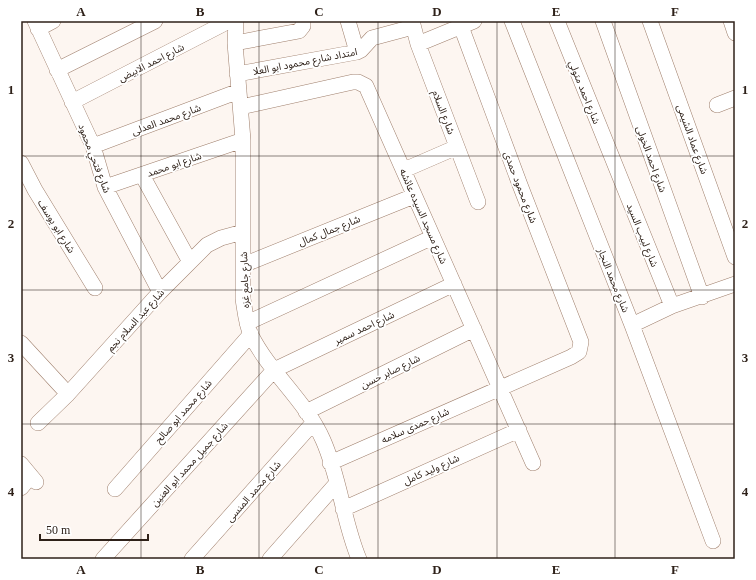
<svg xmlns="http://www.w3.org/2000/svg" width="756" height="580" font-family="'Times New Roman','Noto Sans Arabic',serif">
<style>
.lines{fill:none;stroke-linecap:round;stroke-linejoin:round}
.minor-casing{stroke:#9f7f6c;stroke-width:16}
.minor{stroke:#fff;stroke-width:15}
.grid{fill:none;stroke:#2e2119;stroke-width:1;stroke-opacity:0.55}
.labels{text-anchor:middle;stroke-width:3.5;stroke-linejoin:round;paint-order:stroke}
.street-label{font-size:10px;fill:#2e2119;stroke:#fff}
.neatline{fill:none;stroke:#2e2119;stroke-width:1.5}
.grid-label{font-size:13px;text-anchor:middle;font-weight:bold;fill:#2e2119}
</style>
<rect width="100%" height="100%" fill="#fdf6f1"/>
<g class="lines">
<defs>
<path id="minor" d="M 35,21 L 93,146 L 105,187 L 160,292
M 236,21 L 235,43 L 243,140 L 243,299 C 245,311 246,324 251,335 C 270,373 306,401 323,440 C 340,478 343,521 359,559
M 348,21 L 357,52
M 412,21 L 418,44 L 478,202
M 512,21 L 632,325 L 713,541
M 557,21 L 672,306
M 603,21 L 702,297
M 650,21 L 735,257
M 731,21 L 735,33
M 38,29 L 53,21
M 235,43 L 299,31 L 303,26 L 303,21
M 418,44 L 474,21
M 57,70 L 155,21
M 237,74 L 357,52 L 361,50 L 372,38 L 413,27
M 72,102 L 229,21
M 717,105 L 735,98
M 241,107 L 353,82 L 358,82 L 366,86 L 533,463
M 93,146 L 239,91
M 21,163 L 35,190 L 95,288
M 404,170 L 457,147
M 142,175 L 190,262
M 105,187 L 243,140
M 243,265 L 414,196
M 247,323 L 433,237
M 632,325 L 672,306 L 735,284
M 21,343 L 68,394
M 306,412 L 474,329
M 38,423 L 68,394 L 160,292 L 207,245 L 221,238 L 243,232
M 330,463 L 571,357 L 579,352 L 581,342 L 520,185 L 459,21
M 21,464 L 36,482
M 21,488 L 31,476
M 115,489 L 251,334
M 343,509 L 519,430
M 103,559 L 274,370 L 454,284
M 192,559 L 313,423
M 270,559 L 337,483"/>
</defs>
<!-- minor casing -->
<use href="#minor" class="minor-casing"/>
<!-- minor -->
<use href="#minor" class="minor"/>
</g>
<!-- grid -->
<path class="grid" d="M 141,21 L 141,559M 259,21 L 259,559M 378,21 L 378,559M 497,21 L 497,559M 615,21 L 615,559M 21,156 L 735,156M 21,290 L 735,290M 21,424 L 735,424"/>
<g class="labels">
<!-- street labels -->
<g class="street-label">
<text transform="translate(305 61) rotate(-11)" y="4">امتداد شارع محمود ابو العلا</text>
<text transform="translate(151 62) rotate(-27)" y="4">شارع احمد الابيض</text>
<text transform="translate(585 92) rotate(68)" y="4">شارع احمد متولي</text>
<text transform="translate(444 112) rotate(69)" y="4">شارع السلام</text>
<text transform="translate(166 119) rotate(-20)" y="4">شارع محمد العدلى</text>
<text transform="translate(693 139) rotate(70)" y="4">شارع عماد الشيمى</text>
<text transform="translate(95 158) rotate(69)" y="4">شارع فتحي محمود</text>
<text transform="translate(652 159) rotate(70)" y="4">شارع احمد الخولى</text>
<text transform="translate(174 164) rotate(-19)" y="4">شارع ابو محمد</text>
<text transform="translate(521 187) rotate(69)" y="4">شارع محمود حمدى</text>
<text transform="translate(424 216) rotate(66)" y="4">شارع مسجد السيده عائشه</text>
<text transform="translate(57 226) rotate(58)" y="4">شارع ابو يوسف</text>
<text transform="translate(329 230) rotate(-22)" y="4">شارع جمال كمال</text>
<text transform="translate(643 235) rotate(68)" y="4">شارع لبيب السيد</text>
<text transform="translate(244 280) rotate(-92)" y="4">شارع جامع غزه</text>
<text transform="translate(614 280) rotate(68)" y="4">شارع محمد النجار</text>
<text transform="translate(135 320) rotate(-48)" y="4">شارع عبد السلام نجم</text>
<text transform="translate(364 327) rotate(-25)" y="4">شارع احمد سمير</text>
<text transform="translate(390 371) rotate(-26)" y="4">شارع صابر حسن</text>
<text transform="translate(183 411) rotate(-49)" y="4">شارع محمد ابو صالح</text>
<text transform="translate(415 425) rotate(-24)" y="4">شارع حمدى سلامه</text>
<text transform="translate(189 464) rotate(-48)" y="4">شارع جميل محمد ابو العنين</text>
<text transform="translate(431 469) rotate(-24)" y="4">شارع وليد كامل</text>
<text transform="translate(253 491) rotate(-49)" y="4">شارع محمد المنسى</text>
</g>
</g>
<!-- border -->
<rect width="756" height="580" fill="none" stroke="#ffffff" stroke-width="44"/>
<!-- scale -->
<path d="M40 534v6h108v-6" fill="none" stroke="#2e2119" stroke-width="2"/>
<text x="46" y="534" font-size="12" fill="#2e2119" stroke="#ffffff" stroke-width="3" paint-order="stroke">50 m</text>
<rect x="22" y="22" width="712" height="536" class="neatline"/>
<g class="grid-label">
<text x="81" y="16">A</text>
<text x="200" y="16">B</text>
<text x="319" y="16">C</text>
<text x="437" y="16">D</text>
<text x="556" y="16">E</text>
<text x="675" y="16">F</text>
<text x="11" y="94">1</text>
<text x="745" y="94">1</text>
<text x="11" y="228">2</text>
<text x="745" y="228">2</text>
<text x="11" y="362">3</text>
<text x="745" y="362">3</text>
<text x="11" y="496">4</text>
<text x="745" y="496">4</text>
<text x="81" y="574">A</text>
<text x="200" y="574">B</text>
<text x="319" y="574">C</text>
<text x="437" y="574">D</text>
<text x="556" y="574">E</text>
<text x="675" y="574">F</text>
</g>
</svg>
